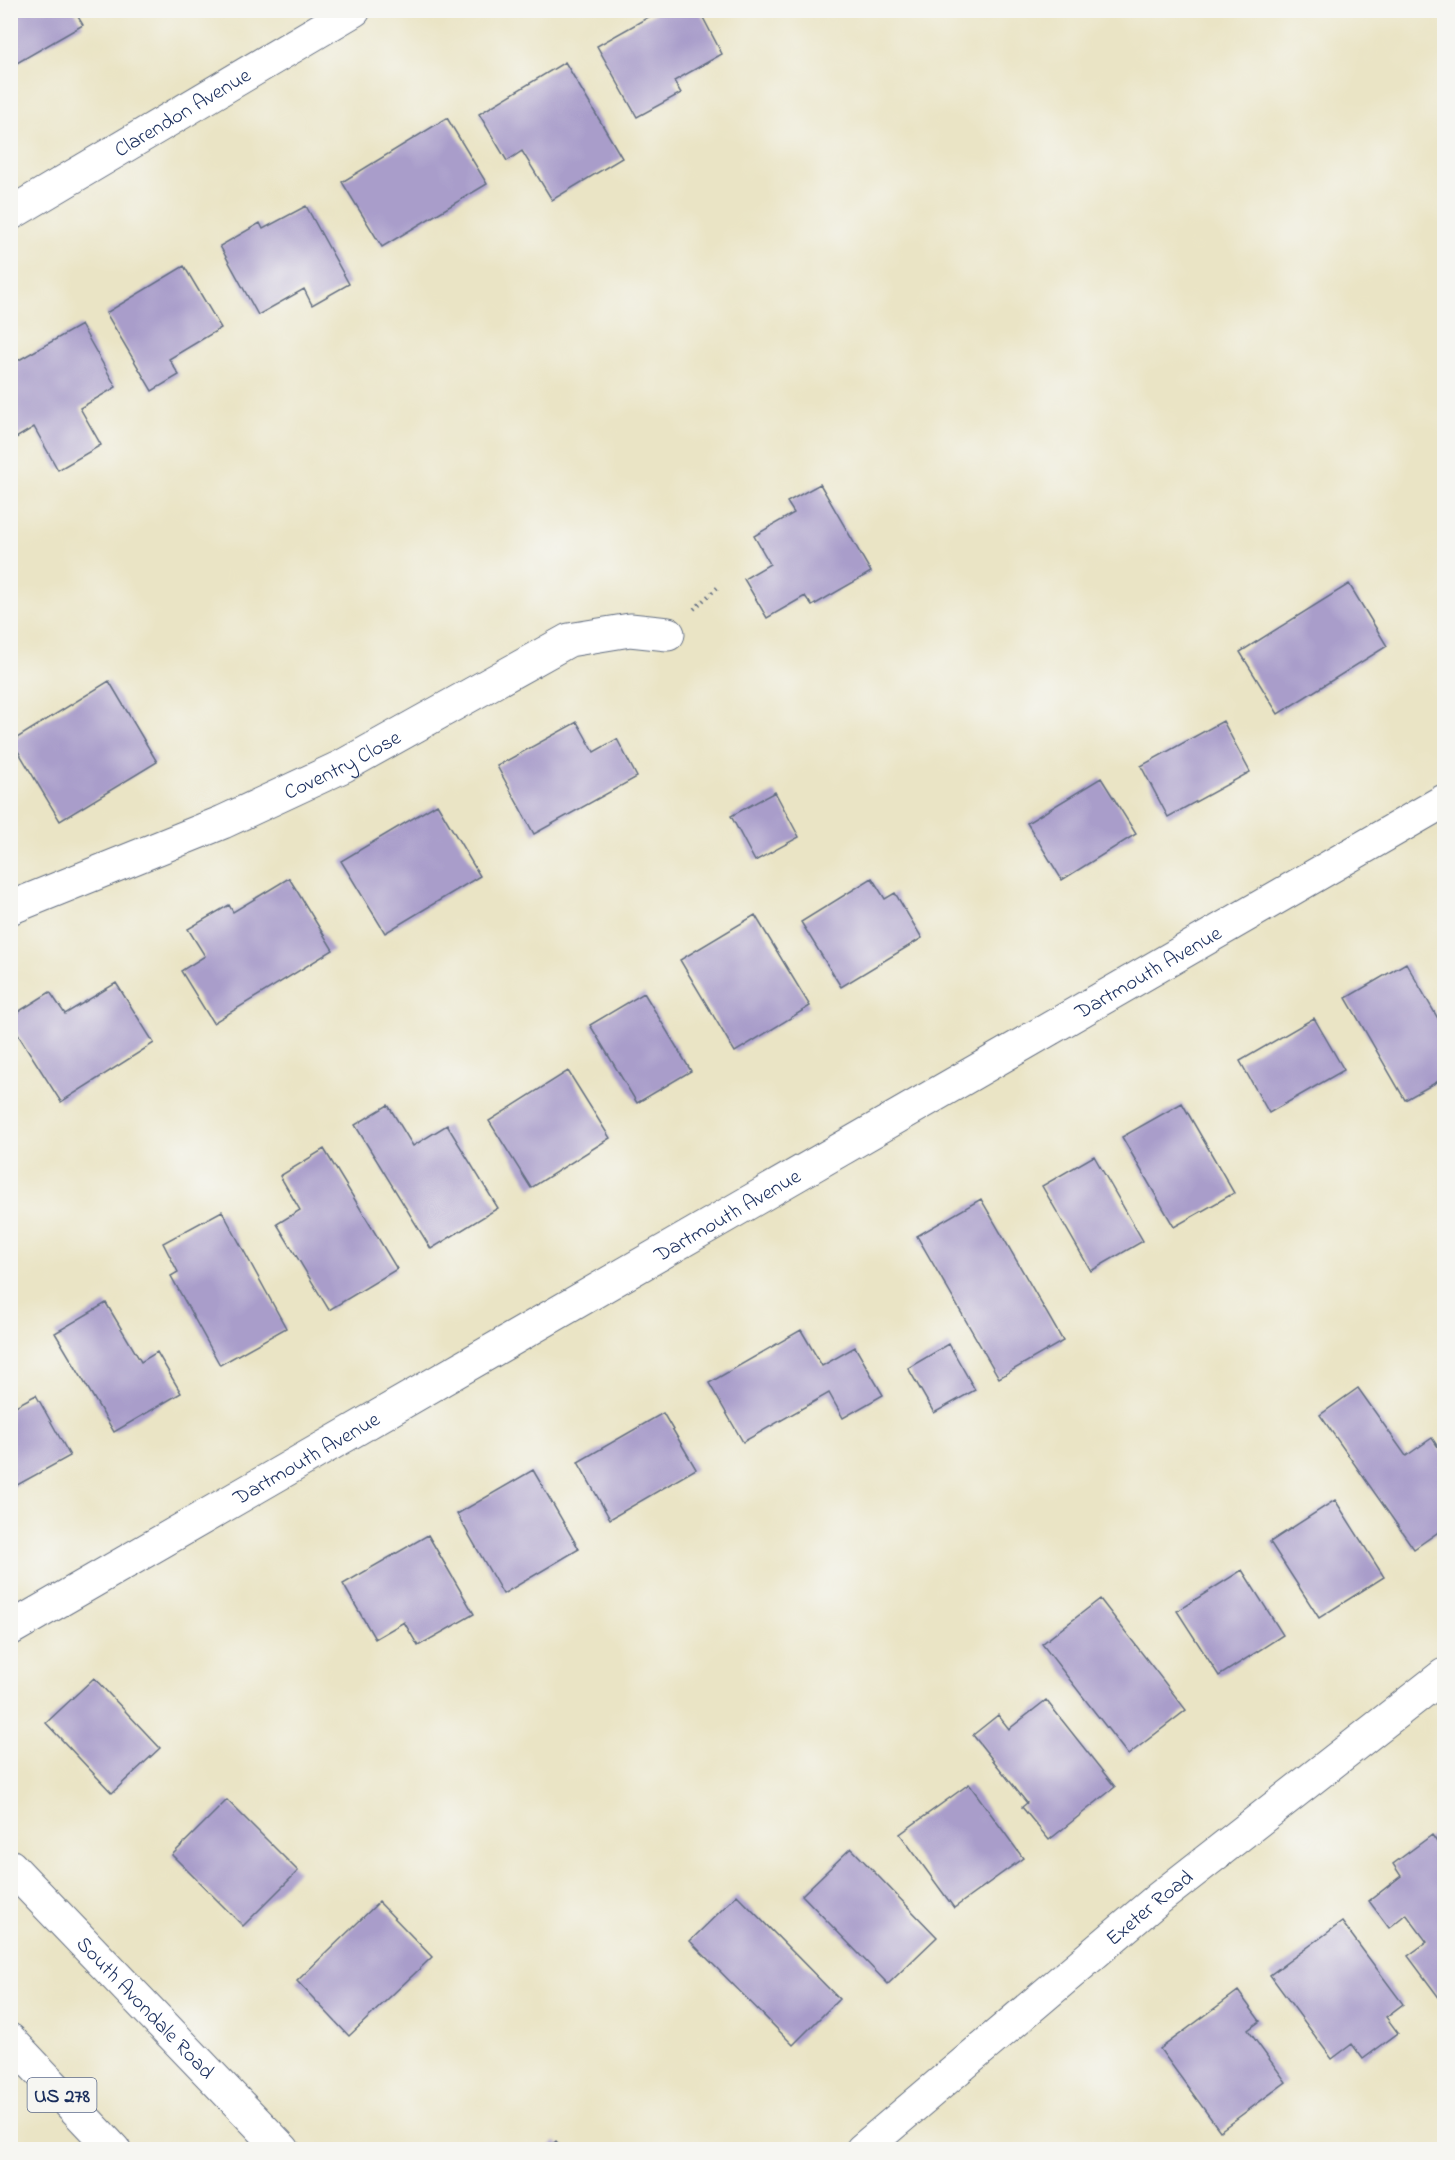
<svg xmlns="http://www.w3.org/2000/svg" width="1455" height="2160" font-family="'Indie Flower',sans-serif">
<style>
.building{fill:#a99dca}
.lines{fill:none;stroke-linecap:round;stroke-linejoin:round}
.minor-casing{stroke:#636e82;stroke-width:35}
.major-casing{stroke:#636e82;stroke-width:35}
.path{stroke:#636e82;stroke-width:4;stroke-dasharray:1.5 4.5;stroke-linecap:butt}
.minor{stroke:#fff;stroke-width:33}
.major{stroke:#fff;stroke-width:33}
.labels{text-anchor:middle;stroke-width:6;stroke-linejoin:round;paint-order:stroke}
.shield{fill:#f6f6f2;stroke:#5d6b8a;stroke-width:1.5}
.shield-label{font-size:20px;font-weight:bold;fill:#1b2f5e}
.street-label{font-size:21px;fill:#1b2f5e;stroke:#f6f6f2}
</style>
<rect width="100%" height="100%" fill="#f6f6f2"/>
<filter id="ink" filterUnits="userSpaceOnUse"><feTurbulence type="fractalNoise" baseFrequency=".0167" numOctaves="2"/><feDisplacementMap in="SourceGraphic" scale="12" xChannelSelector="R" yChannelSelector="G"/><feConvolveMatrix kernelMatrix="1 2 1 2 8 2 1 2 1" color-interpolation-filters="sRGB"/></filter>
<filter id="wash" filterUnits="userSpaceOnUse"><feTurbulence type="fractalNoise" baseFrequency=".008" numOctaves="4" result="noise"/><feDisplacementMap in="SourceGraphic" scale="24" xChannelSelector="R" yChannelSelector="G"/><feGaussianBlur stdDeviation="1.35" result="paint"/><feColorMatrix in="noise" values="0 0 0 0 0 0 0 0 0 0 0 0 0 0 0 0 0 1.4 0 .05"/><feComposite in="paint" operator="in"/></filter>
<g filter="url(#wash)">
<rect width="100%" height="100%" fill="#eae4c5"/>
<g id="blocks">
<!-- building -->
<path class="building" d="M 10,10 L 74,10 L 83,25 L 10,67 Z
M 661,10 L 699,10 L 722,54 L 674,81 L 681,93 L 637,117 L 597,46 Z
M 565,62 L 622,158 L 552,200 L 522,151 L 507,161 L 479,114 Z
M 447,118 L 487,184 L 382,247 L 342,182 Z
M 306,206 L 349,284 L 312,305 L 304,289 L 258,315 L 220,246 L 260,223 L 263,229 Z
M 184,266 L 221,328 L 169,359 L 179,375 L 152,391 L 106,313 Z
M 81,325 L 116,387 L 80,408 L 101,445 L 58,470 L 34,427 L 16,438 L 10,429 L 10,365 Z
M 820,484 L 871,572 L 812,606 L 805,596 L 767,618 L 744,579 L 770,564 L 754,536 L 794,513 L 787,502 Z
M 1349,584 L 1387,646 L 1278,714 L 1240,652 Z
M 109,681 L 157,762 L 60,821 L 12,741 Z
M 1223,721 L 1250,772 L 1168,817 L 1141,766 Z
M 577,722 L 594,752 L 617,739 L 637,777 L 534,834 L 497,766 Z
M 1101,778 L 1136,834 L 1062,880 L 1027,823 Z
M 775,792 L 799,837 L 755,861 L 731,816 Z
M 437,804 L 480,876 L 385,933 L 341,861 Z
M 289,878 L 333,950 L 213,1023 L 181,971 L 205,956 L 188,929 L 229,905 L 233,912 Z
M 872,878 L 885,899 L 895,893 L 922,938 L 841,987 L 801,922 Z
M 755,915 L 810,1006 L 735,1052 L 680,960 Z
M 1406,963 L 1444,1029 L 1444,1078 L 1405,1100 L 1346,998 Z
M 116,983 L 154,1043 L 61,1102 L 10,1022 L 10,1017 L 50,992 L 65,1014 Z
M 644,993 L 691,1071 L 637,1103 L 590,1025 Z
M 1314,1018 L 1344,1070 L 1269,1113 L 1240,1061 Z
M 568,1071 L 610,1138 L 531,1188 L 489,1121 Z
M 1182,1103 L 1234,1193 L 1174,1227 L 1122,1137 Z
M 388,1105 L 413,1146 L 447,1125 L 498,1208 L 431,1249 L 355,1125 Z
M 324,1149 L 397,1269 L 329,1310 L 277,1224 L 300,1210 L 280,1176 Z
M 1094,1156 L 1143,1241 L 1091,1271 L 1042,1186 Z
M 981,1199 L 1063,1341 L 999,1378 L 917,1236 Z
M 222,1211 L 286,1328 L 220,1365 L 171,1276 L 178,1272 L 163,1243 Z
M 106,1303 L 141,1362 L 157,1352 L 181,1393 L 114,1432 L 55,1333 Z
M 801,1330 L 822,1366 L 855,1347 L 883,1395 L 843,1418 L 829,1393 L 743,1442 L 709,1383 Z
M 949,1344 L 975,1390 L 934,1413 L 908,1368 Z
M 1358,1388 L 1406,1456 L 1432,1438 L 1444,1456 L 1444,1528 L 1414,1549 L 1320,1415 Z
M 36,1395 L 70,1456 L 10,1489 L 10,1409 Z
M 663,1413 L 696,1469 L 610,1519 L 578,1462 Z
M 533,1470 L 579,1549 L 503,1594 L 457,1514 Z
M 1335,1500 L 1384,1577 L 1319,1618 L 1270,1542 Z
M 428,1535 L 474,1614 L 418,1646 L 404,1622 L 375,1639 L 343,1584 Z
M 1242,1570 L 1283,1635 L 1219,1676 L 1177,1611 Z
M 1100,1599 L 1186,1710 L 1128,1755 L 1042,1644 Z
M 94,1678 L 160,1748 L 112,1793 L 46,1723 Z
M 1046,1700 L 1115,1787 L 1049,1840 L 1022,1807 L 1027,1803 L 973,1735 L 998,1715 L 1009,1729 Z
M 969,1784 L 1023,1858 L 954,1908 L 900,1834 Z
M 227,1800 L 298,1871 L 243,1926 L 172,1855 Z
M 1432,1835 L 1444,1852 L 1444,1996 L 1440,1999 L 1408,1956 L 1427,1942 L 1406,1914 L 1389,1928 L 1369,1901 L 1401,1876 L 1393,1864 Z
M 851,1848 L 937,1937 L 888,1984 L 802,1895 Z
M 737,1895 L 839,1999 L 793,2045 L 690,1941 Z
M 379,1902 L 432,1957 L 349,2036 L 297,1981 Z
M 1342,1922 L 1403,2004 L 1386,2017 L 1398,2033 L 1363,2059 L 1352,2044 L 1332,2059 L 1270,1975 Z
M 1238,1991 L 1260,2021 L 1248,2030 L 1286,2082 L 1220,2131 L 1160,2049 Z
M 556,2141 L 564,2150 L 546,2150 Z"/>
</g>
</g>
<g filter="url(#ink)">
<use href="#blocks" fill-opacity="0" stroke="#636e82" stroke-width="1.5"/>
<g class="lines">
<defs>
<g id="minor">
<path id="s1" d="M 10,214 L 354,10"/>
<path id="s2" d="M 10,908 L 223,822 L 343,766 L 569,640 L 630,630 L 668,634"/>
<path id="s3" d="M 10,1629 L 1444,801"/>
<path id="s4" d="M 10,1866 L 283,2150"/>
<path id="s5" d="M 862,2150 L 1158,1899 L 1444,1675"/>
</g>
<path id="major" d="M 10,2040 L 114,2150"/>
</defs>
<!-- minor casing -->
<use href="#minor" class="minor-casing"/>
<!-- major casing -->
<use href="#major" class="major-casing"/>
<!-- path -->
<path class="path" d="M 694,609 L 718,587"/>
<!-- minor -->
<use href="#minor" class="minor"/>
<!-- major -->
<use href="#major" class="major"/>
</g>
</g>
<g class="labels">
<!-- shield labels -->
<rect class="shield" x="27.5" y="2078" width="69" height="34" rx="4.5"/>
<g class="shield-label">
<text x="62" y="2102">US 278</text>
</g>
<!-- street labels -->
<g class="street-label">
<text dy="7" stroke="none"><textPath href="#s1" startOffset="200">Clarendon Avenue</textPath></text>
<text dy="7" stroke="none"><textPath href="#s2" startOffset="362">Coventry Close</textPath></text>
<text dy="7" stroke="none"><textPath href="#s3" startOffset="1314">Dartmouth Avenue</textPath></text>
<text dy="7" stroke="none"><textPath href="#s3" startOffset="828">Dartmouth Avenue</textPath></text>
<text dy="7" stroke="none"><textPath href="#s3" startOffset="342">Dartmouth Avenue</textPath></text>
<text dy="7" stroke="none"><textPath href="#s5" startOffset="376">Exeter Road</textPath></text>
<text dy="7" stroke="none"><textPath href="#s4" startOffset="196">South Avondale Road</textPath></text>
</g>
</g>
<!-- margin -->
<rect width="1455" height="2160" fill="none" stroke="#f6f6f2" stroke-width="36"/>
</svg>
